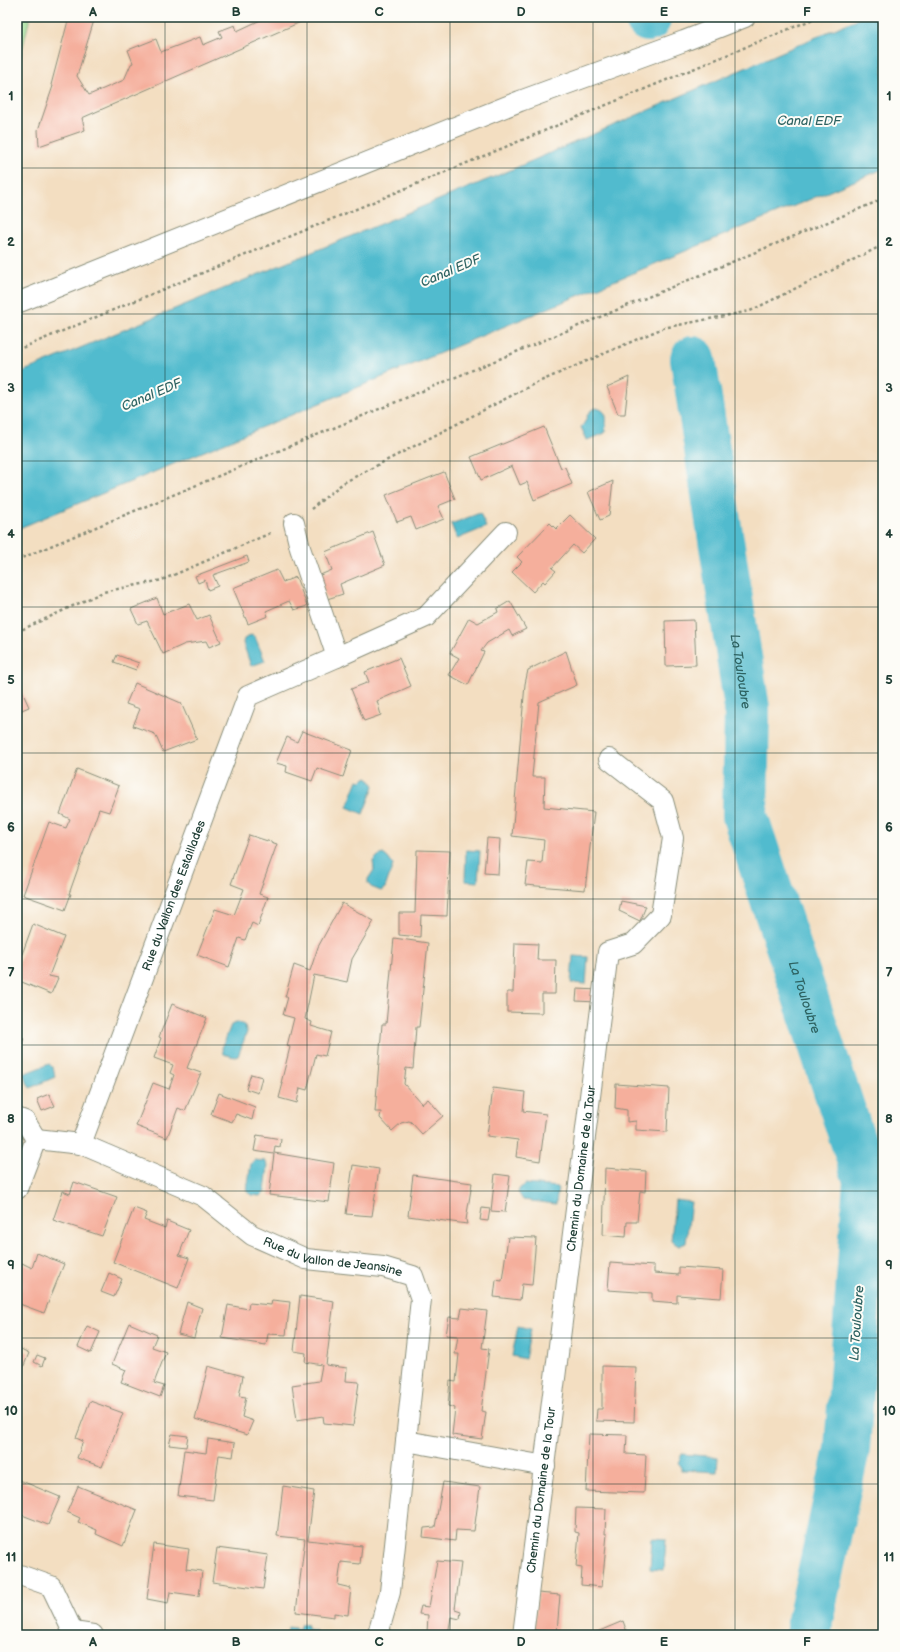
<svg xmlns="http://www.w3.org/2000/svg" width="900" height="1652" font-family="'Balsamiq Sans',sans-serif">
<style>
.green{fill:#9dde94;stroke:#5e8e64}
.water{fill:#51bbce;stroke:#387c81}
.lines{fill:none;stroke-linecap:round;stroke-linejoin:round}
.river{stroke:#51bbce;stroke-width:46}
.building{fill:#f5af9c}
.street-casing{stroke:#898e7a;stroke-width:22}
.path{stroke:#898e7a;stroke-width:2.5;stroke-dasharray:3 3;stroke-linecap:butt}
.street{stroke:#fff;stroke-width:20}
.grid{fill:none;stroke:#1f3d34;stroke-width:1;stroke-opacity:0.55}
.labels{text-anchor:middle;stroke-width:4;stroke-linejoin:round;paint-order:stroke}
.street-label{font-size:12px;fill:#1f3d34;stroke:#fdfcf7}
.water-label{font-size:13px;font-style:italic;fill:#2e6362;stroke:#fdfcf7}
.neatline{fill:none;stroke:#1f3d34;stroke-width:1.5}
.grid-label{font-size:13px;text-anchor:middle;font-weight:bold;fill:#1f3d34}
</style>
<rect width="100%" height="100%" fill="#fdfcf7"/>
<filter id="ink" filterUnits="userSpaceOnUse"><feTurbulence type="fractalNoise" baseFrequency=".025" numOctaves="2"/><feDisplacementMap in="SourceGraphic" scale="8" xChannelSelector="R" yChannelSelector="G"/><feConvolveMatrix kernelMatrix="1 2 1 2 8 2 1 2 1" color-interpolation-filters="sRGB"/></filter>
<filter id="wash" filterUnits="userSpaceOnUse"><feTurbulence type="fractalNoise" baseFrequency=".012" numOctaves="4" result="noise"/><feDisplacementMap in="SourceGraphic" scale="16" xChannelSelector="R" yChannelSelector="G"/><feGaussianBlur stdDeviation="0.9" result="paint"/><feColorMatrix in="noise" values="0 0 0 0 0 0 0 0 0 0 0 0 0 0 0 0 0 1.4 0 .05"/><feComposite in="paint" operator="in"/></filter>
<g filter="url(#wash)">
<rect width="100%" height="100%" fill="#f3dec1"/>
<!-- green -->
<path class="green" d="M 17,17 L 30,17 L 17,71 Z"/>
<!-- water -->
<path class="water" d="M 862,17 L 883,17 L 883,169 L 17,529 L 17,374 L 511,170 Z
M 596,408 C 610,411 606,421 605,433 L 587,440 L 581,427 C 588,421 585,411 596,408 Z
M 480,513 L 486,527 L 457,539 L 451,524 Z
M 251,635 L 255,637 L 265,661 L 251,666 L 243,643 L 244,639 Z
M 367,777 L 370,779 L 374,786 L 363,814 L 347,807 L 358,780 L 361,781 Z
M 466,850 L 480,851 L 478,882 L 465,881 Z
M 383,854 L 388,858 L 393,865 L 385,888 L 381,891 L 371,887 L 368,884 L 368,879 L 374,870 L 373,861 L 378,856 Z
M 573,956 L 588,957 L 586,984 L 571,983 Z
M 238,1022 L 244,1025 L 247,1032 L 238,1056 L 235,1057 L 223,1054 L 222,1048 L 231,1025 Z
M 49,1064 L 53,1067 L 55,1077 L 30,1088 L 23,1074 Z
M 254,1160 L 265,1161 L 268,1165 L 265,1192 L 260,1196 L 251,1195 L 247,1190 L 251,1164 Z
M 525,1184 L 558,1187 L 556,1204 L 523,1200 L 518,1192 L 520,1188 L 525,1185 Z
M 675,1200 L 691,1202 L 686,1243 L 679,1246 L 671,1241 Z
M 518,1326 L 531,1329 L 525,1359 L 512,1356 Z
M 682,1454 L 718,1457 L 717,1472 L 681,1470 L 681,1466 L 678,1463 Z
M 652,1538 L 666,1539 L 664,1570 L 650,1569 Z
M 301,1624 L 306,1624 L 308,1629 L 316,1631 L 316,1635 L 287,1635 L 288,1627 L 299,1629 Z"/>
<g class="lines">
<!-- river -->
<g class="river">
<path d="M 648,17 L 648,19"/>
<path id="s1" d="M 693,359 L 747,708 L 745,816 L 866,1180 L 847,1449 L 810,1620 L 809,1635"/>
</g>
</g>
<g id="blocks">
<!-- building -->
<path class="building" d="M 69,17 L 95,17 L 77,76 L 89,95 L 124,80 L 131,64 L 133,63 L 128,50 L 156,39 L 161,52 L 200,37 L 203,45 L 222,37 L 219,31 L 235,25 L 237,31 L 267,17 L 312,17 L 82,118 L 85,130 L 39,146 L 38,130 L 53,86 L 51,85 Z
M 629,377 L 625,414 L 618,414 L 607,387 Z
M 544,427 L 561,468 L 565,467 L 572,484 L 534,500 L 527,482 L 520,485 L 512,466 L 481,480 L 471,457 Z
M 444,472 L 455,499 L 438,506 L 444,519 L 416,530 L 411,517 L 397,522 L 386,495 Z
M 613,481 L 609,516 L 600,520 L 588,492 Z
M 570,515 L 595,539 L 582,553 L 573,545 L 552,568 L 556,571 L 545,583 L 543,581 L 533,592 L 512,572 L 522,562 L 517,557 L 550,523 L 556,529 Z
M 373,532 L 385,565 L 340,584 L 343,594 L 327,599 L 318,576 L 332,570 L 325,552 Z
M 247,556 L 249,562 L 213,575 L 218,586 L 208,590 L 205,580 L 198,583 L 195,576 Z
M 277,570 L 283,582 L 296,577 L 307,606 L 294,610 L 289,601 L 266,611 L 268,616 L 248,624 L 233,588 Z
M 157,598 L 163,614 L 189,604 L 197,620 L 209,615 L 221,642 L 209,647 L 206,641 L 185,644 L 163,654 L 147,621 L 138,624 L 131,609 Z
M 510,601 L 526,629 L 512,636 L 509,630 L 487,643 L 481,651 L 484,652 L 468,685 L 449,675 L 459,658 L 450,653 L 469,618 L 478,623 L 498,612 L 497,609 Z
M 694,620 L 696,665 L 666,666 L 665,621 Z
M 566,651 L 577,685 L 539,702 L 532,777 L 545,777 L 544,807 L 594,812 L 585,890 L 525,885 L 528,862 L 542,863 L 544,840 L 512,836 L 525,684 L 528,670 Z
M 117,655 L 139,663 L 136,670 L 114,662 Z
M 399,658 L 411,686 L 377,701 L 381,715 L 364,721 L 351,689 L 369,682 L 365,672 Z
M 17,680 L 29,707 L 17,712 Z
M 135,683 L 181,703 L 197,739 L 163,752 L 155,734 L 133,726 L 140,709 L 126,704 Z
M 302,731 L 352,750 L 343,777 L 317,768 L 312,781 L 286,772 L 287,766 L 276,763 L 287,737 L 297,742 Z
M 77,769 L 119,786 L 109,812 L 99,809 L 69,894 L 71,894 L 65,910 L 23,895 L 49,822 L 66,828 L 70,819 L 60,814 Z
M 249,835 L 277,844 L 259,894 L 268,897 L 258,926 L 252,923 L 245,940 L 239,938 L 229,967 L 197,955 L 215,909 L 234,915 L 244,889 L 231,884 Z
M 487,838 L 500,839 L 498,874 L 484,873 Z
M 417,850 L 450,851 L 447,916 L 421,915 L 420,937 L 399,935 L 399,913 L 415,913 Z
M 621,901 L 646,906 L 640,921 L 619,911 Z
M 342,903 L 374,921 L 352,959 L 347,982 L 314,975 L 305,1019 L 312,1022 L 311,1026 L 331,1032 L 325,1056 L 316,1054 L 307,1090 L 300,1088 L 297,1103 L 279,1098 L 283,1083 L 281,1083 L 290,1047 L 287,1046 L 294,1018 L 283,1015 L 288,997 L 285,997 L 294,965 L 310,971 L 318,947 Z
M 33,924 L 64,937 L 49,976 L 58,978 L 51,994 L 17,980 L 17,968 Z
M 394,938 L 428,943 L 419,1027 L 416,1027 L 413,1069 L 406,1068 L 404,1084 L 422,1104 L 428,1099 L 443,1116 L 422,1134 L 411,1122 L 409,1121 L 401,1123 L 392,1131 L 380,1118 L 381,1112 L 375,1112 L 382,1024 L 386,1024 Z
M 515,943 L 538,944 L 537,960 L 556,960 L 555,994 L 542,994 L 542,1013 L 507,1012 L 507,992 L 513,992 Z
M 577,989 L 599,990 L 597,1002 L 576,1001 Z
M 172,1004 L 207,1018 L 187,1068 L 201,1073 L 185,1111 L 178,1108 L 167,1138 L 136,1126 L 153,1083 L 169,1089 L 174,1075 L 170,1073 L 173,1065 L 154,1058 L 161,1038 L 159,1037 Z
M 17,1036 L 24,1038 L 17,1057 Z
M 251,1074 L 262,1077 L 258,1093 L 246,1089 Z
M 616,1084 L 669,1088 L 667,1132 L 636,1130 L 636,1121 L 627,1122 L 627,1110 L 615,1108 Z
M 493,1088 L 525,1092 L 523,1111 L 546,1114 L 540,1161 L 516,1157 L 518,1140 L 487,1136 Z
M 219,1093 L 255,1107 L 252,1120 L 236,1114 L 232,1122 L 211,1114 Z
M 49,1094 L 55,1106 L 42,1111 L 37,1099 Z
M 257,1135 L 281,1139 L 280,1147 L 275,1146 L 274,1153 L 334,1163 L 329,1202 L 269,1195 L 274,1154 L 254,1151 Z
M 353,1165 L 379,1169 L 372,1216 L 346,1214 Z
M 605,1168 L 646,1171 L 645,1192 L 640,1191 L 637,1222 L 627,1222 L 626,1237 L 603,1235 Z
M 495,1174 L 510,1176 L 505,1212 L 491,1211 Z
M 413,1175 L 472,1183 L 466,1220 L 467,1224 L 408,1216 Z
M 74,1182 L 117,1197 L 102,1236 L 53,1220 L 63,1191 L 70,1194 Z
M 134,1208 L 147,1213 L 144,1220 L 165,1228 L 167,1221 L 189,1230 L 179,1255 L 189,1258 L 178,1288 L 113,1262 Z
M 482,1208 L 490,1209 L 488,1221 L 480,1220 Z
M 508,1237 L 536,1238 L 532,1285 L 522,1284 L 520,1300 L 494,1297 L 496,1280 L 502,1281 Z
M 37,1253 L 64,1264 L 44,1313 L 17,1303 L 17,1295 L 21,1286 L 17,1285 L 17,1276 L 22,1263 L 32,1268 Z
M 610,1263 L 654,1266 L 654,1273 L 679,1275 L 679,1267 L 723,1270 L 721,1298 L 677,1295 L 677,1303 L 652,1301 L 652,1293 L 608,1290 Z
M 109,1273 L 122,1279 L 114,1297 L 101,1292 Z
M 300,1296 L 334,1301 L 326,1365 L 347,1368 L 346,1381 L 359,1382 L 353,1426 L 324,1423 L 323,1416 L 297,1420 L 292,1385 L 319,1381 L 322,1365 L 305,1362 L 306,1353 L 294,1351 Z
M 272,1300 L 290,1302 L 286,1335 L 268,1334 L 266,1345 L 222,1338 L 228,1305 L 248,1309 L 249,1303 L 271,1305 Z
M 187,1302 L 202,1308 L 194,1338 L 178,1334 Z
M 462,1308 L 487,1311 L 482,1348 L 489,1349 L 481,1411 L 486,1412 L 482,1439 L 452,1435 L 455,1408 L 448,1406 L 450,1381 L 456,1382 L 459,1354 L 455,1354 L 458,1336 L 446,1335 L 449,1317 L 460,1318 Z
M 129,1323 L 157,1335 L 152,1347 L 166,1352 L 154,1383 L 164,1386 L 160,1397 L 121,1382 L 126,1370 L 112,1364 Z
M 87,1326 L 100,1332 L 91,1353 L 78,1347 Z
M 17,1347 L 29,1353 L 23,1368 L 19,1366 L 17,1371 Z
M 37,1355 L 45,1358 L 42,1366 L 34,1362 Z
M 208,1366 L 243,1376 L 239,1396 L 246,1397 L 242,1417 L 253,1421 L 247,1435 L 195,1419 Z
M 602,1366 L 636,1367 L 634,1422 L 596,1421 L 597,1409 L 602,1409 Z
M 90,1401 L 123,1413 L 102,1467 L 77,1458 L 83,1441 L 76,1438 Z
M 172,1434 L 188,1436 L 186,1447 L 169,1445 Z
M 589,1434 L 627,1435 L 626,1454 L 646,1455 L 644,1493 L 586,1491 Z
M 208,1439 L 235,1443 L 233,1457 L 219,1455 L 213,1500 L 178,1496 L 184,1450 L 206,1453 Z
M 17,1479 L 60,1497 L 48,1525 L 17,1513 Z
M 443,1482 L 480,1487 L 474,1531 L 456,1530 L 455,1541 L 423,1537 L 424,1528 L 435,1527 Z
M 78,1486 L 137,1510 L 123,1546 L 96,1534 L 97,1530 L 78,1522 L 80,1518 L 67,1512 Z
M 283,1486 L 314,1491 L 308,1540 L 362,1546 L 360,1564 L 341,1562 L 338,1585 L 351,1588 L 348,1615 L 334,1613 L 334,1617 L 296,1612 L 305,1539 L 277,1536 Z
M 576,1508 L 606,1509 L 605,1534 L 607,1534 L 602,1587 L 581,1585 L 582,1568 L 576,1567 L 579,1533 L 575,1532 Z
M 154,1544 L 189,1549 L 186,1569 L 202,1571 L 199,1596 L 170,1592 L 168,1603 L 147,1599 Z
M 217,1548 L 268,1555 L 263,1589 L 212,1582 Z
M 437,1561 L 461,1563 L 455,1609 L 461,1611 L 460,1619 L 451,1617 L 448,1635 L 419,1635 L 420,1632 L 427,1633 L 428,1615 L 419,1614 L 421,1606 L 429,1607 Z
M 538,1593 L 560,1595 L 557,1632 L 534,1630 Z
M 623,1621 L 628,1635 L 590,1635 Z"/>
</g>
</g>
<g filter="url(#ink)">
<use href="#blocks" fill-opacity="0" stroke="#898e7a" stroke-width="1"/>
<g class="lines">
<defs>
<g id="street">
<path d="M 17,303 L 520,101 L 684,41 L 745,17"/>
<path d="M 337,657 L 426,617 L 506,532"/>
<path d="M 17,1118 L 25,1121 L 36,1139"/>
<path id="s2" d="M 81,1144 L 203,1196 L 252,1235 L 306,1259 L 383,1267 L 413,1276 L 421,1299 L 390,1592 L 378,1634 L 377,1635"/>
<path id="s3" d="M 17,1189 L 36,1139 L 81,1144 L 248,696 L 337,657 L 300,548 L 294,523"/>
<path d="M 406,1441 L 545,1466"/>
<path d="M 17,1574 L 51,1586 L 73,1632 L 73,1635"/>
<path d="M 73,1632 L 93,1635"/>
<path id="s4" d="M 523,1635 L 608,952 L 633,944 L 661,915 L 673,838 L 663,801 L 609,759"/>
</g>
</defs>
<!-- street casing -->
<use href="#street" class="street-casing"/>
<!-- path -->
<path class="path" d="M 17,350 L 818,17
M 311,509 L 343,483 L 534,384 L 663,328 L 750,311 L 883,245
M 17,560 L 883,199
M 17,632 L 103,592 L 162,580 L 273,532"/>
<!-- street -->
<use href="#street" class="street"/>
</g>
</g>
<!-- grid -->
<path class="grid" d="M 165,17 L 165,1635M 307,17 L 307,1635M 450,17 L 450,1635M 593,17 L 593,1635M 735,17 L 735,1635M 17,168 L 883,168M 17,314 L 883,314M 17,461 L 883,461M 17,607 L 883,607M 17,753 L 883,753M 17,899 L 883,899M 17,1045 L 883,1045M 17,1191 L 883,1191M 17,1338 L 883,1338M 17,1484 L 883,1484"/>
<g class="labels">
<!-- street labels -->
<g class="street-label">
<text dy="4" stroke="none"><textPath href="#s3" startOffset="364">Rue du Vallon des Estaillades</textPath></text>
<text dy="4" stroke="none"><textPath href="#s4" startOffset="470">Chemin du Domaine de la Tour</textPath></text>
<text dy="4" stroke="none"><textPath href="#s2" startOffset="280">Rue du Vallon de Jeansine</textPath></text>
<text dy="4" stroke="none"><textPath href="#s4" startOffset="146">Chemin du Domaine de la Tour</textPath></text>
</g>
<!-- water labels -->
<g class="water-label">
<text x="809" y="125">Canal EDF</text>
<text transform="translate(450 270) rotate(-23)" y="5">Canal EDF</text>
<text transform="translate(151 394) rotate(-23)" y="5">Canal EDF</text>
<text dy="5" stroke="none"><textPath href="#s1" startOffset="316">La Touloubre</textPath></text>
<text dy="5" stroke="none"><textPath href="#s1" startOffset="652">La Touloubre</textPath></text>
<text transform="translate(856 1323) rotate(-86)" y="5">La Touloubre</text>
</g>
</g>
<!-- margin -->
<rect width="900" height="1652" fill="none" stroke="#fdfcf7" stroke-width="44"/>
<rect x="22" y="22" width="856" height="1608" class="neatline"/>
<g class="grid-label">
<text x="93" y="16">A</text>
<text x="236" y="16">B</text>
<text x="379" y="16">C</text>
<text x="521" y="16">D</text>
<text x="664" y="16">E</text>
<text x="807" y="16">F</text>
<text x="11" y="100">1</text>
<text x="889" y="100">1</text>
<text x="11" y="246">2</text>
<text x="889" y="246">2</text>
<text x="11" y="392">3</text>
<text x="889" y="392">3</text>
<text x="11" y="538">4</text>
<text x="889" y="538">4</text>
<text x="11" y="684">5</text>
<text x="889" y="684">5</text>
<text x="11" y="831">6</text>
<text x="889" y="831">6</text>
<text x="11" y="977">7</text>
<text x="889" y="977">7</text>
<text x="11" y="1123">8</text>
<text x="889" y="1123">8</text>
<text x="11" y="1269">9</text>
<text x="889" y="1269">9</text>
<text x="11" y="1415">10</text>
<text x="889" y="1415">10</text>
<text x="11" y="1561">11</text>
<text x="889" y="1561">11</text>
<text x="93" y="1646">A</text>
<text x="236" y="1646">B</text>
<text x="379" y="1646">C</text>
<text x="521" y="1646">D</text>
<text x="664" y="1646">E</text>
<text x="807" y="1646">F</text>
</g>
</svg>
